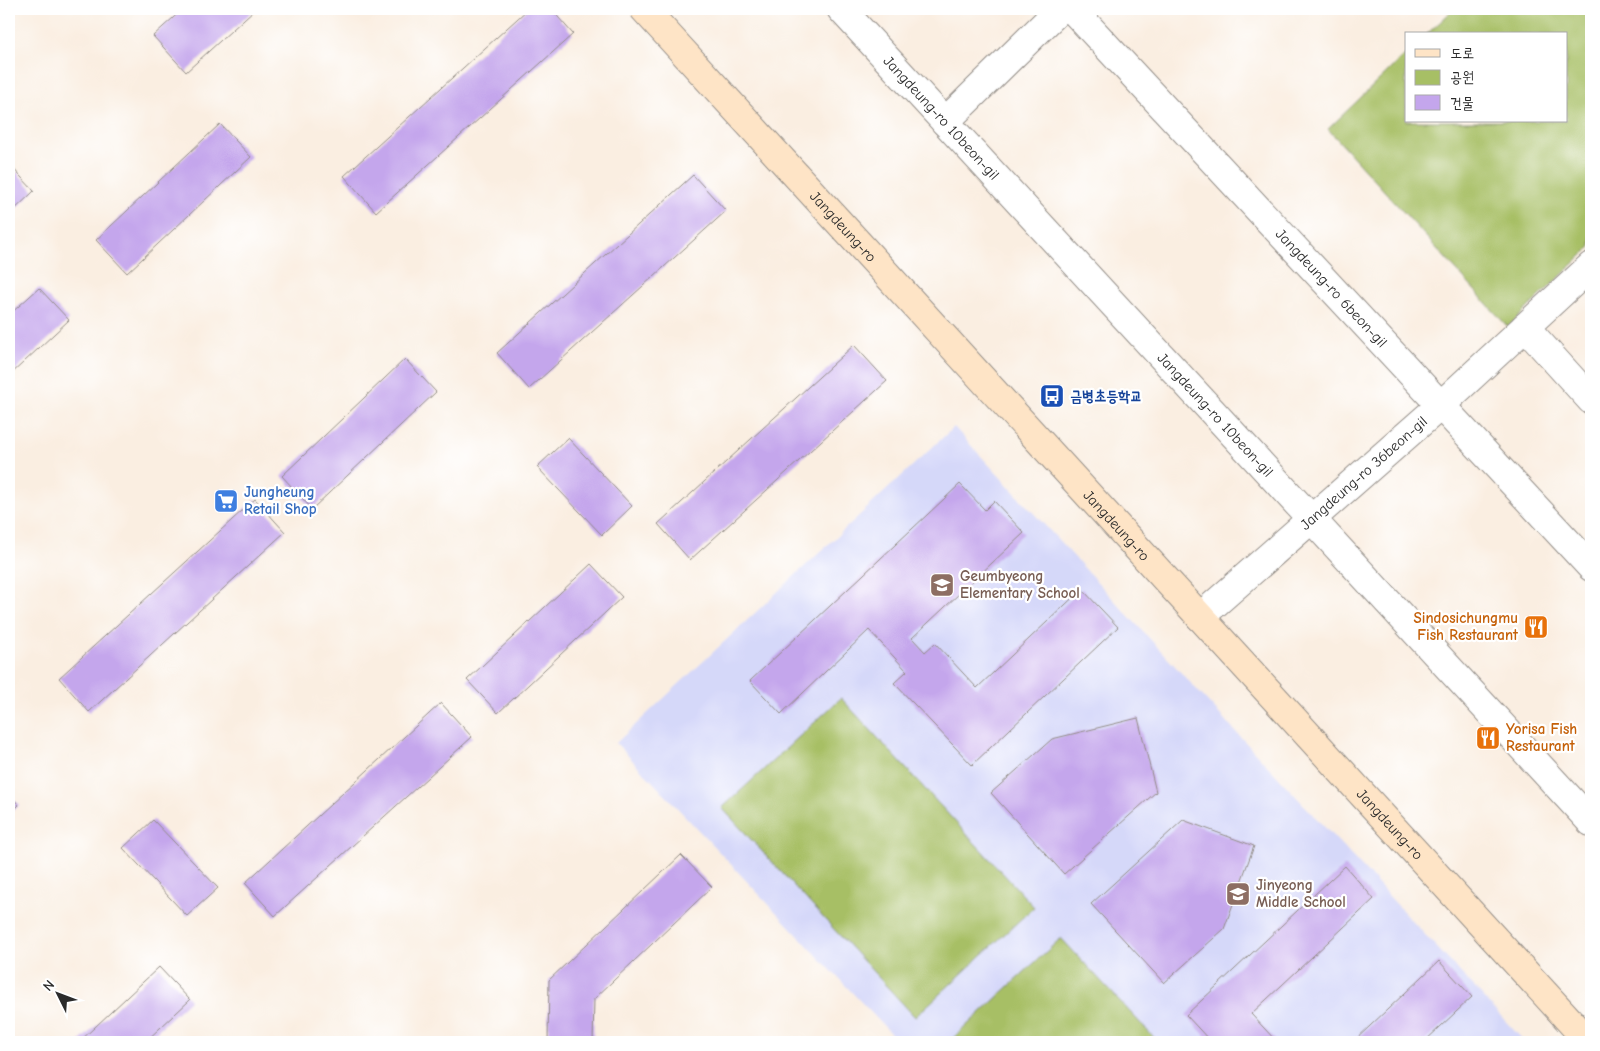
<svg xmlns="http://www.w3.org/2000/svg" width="1600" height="1051" font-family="'Comic Neue','Poor Story',sans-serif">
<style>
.built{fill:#d5d8f9}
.green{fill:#a7bf65;stroke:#697548}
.building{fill:#c4a6ec}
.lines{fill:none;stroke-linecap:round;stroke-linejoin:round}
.minor-casing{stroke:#928c86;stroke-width:30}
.secondary-casing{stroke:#928c86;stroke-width:30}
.minor{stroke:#fff;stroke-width:28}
.secondary{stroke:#fee4c6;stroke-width:28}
.labels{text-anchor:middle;stroke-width:4.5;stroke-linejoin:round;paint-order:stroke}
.street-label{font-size:15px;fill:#2b2b2b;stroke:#fff}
.transit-label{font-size:15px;font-weight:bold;fill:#164399;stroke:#fff;text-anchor:start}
.shop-label{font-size:15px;font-weight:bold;fill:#366cbe;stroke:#fff;text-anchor:start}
.education-label{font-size:15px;font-weight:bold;fill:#785e54;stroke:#fff;text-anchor:start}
.food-label{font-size:15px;font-weight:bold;fill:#c56008;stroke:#fff;text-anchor:end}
</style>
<rect width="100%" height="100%" fill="#fff"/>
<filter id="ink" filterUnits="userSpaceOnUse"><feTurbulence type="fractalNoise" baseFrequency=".02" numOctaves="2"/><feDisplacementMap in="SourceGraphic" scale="10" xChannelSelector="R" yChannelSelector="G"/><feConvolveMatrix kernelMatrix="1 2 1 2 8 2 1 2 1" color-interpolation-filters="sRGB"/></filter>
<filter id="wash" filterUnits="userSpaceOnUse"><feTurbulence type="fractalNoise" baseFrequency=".0096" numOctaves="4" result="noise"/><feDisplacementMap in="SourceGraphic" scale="20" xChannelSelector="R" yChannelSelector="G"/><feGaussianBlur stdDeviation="1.12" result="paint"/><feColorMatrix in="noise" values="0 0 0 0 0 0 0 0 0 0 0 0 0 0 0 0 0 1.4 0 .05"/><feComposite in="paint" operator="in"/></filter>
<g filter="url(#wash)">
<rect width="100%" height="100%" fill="#faeee1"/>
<!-- built -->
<path class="built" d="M 954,427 L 1248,745 L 1525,1042 L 899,1042 L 616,743 Z"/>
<!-- green -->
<path class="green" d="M 1454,9 L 1591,9 L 1591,247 L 1508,327 L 1328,129 L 1406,54 L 1406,121 L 1566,121 L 1566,34 L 1427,34 Z
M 841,698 L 1034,907 L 915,1017 L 722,808 Z
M 1061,938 L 1158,1042 L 951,1042 L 950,1041 Z"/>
<g id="blocks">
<!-- building -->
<path class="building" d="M 183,9 L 255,9 L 186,72 L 153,36 Z
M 528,9 L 551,9 L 573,34 L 376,212 L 344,176 Z
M 220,124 L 251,157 L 127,273 L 96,240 Z
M 9,164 L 34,191 L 9,215 Z
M 693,175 L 726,211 L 529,389 L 497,353 Z
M 39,288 L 69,320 L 9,376 L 9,315 Z
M 854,345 L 887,381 L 690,560 L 658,524 Z
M 405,359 L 436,392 L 312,509 L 282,476 Z
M 568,438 L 632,506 L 602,535 L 537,467 Z
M 960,484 L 985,510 L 994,501 L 1024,533 L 912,638 L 925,652 L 935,643 L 977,688 L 1082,589 L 1118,627 L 972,765 L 894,683 L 907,671 L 869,630 L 781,714 L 750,681 Z
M 255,499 L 285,532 L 89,712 L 59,678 Z
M 591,564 L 622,597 L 498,713 L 467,680 Z
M 441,703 L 472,737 L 275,916 L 245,883 Z
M 1138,718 L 1156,792 L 1064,874 L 991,793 L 1052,739 Z
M 9,794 L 19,805 L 9,815 Z
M 153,820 L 218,888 L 187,916 L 123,848 Z
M 1183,820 L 1254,846 L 1224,929 L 1164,983 L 1091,904 Z
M 681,855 L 712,887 L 594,999 L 593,1042 L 548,1042 L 549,980 Z
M 1345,866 L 1374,899 L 1251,1014 L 1277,1042 L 1211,1042 L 1186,1015 Z
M 1439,961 L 1472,997 L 1424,1042 L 1353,1042 Z
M 159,967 L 190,1000 L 145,1042 L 79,1042 Z"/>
</g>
</g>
<g filter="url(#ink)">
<use href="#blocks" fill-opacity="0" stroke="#928c86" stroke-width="1"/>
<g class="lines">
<defs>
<g id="minor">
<path id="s1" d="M 841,9 L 1591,822"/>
<path id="s2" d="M 1072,9 L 1591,567"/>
<path d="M 945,122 L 1060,9"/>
<path d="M 1525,327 L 1591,400"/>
<path id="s3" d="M 1200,617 L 1441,405 L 1591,266"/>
</g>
<g id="secondary">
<path id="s4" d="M 644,9 L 1589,1042"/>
</g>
</defs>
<!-- minor casing -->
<use href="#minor" class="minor-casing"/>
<!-- secondary casing -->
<use href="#secondary" class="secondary-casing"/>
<!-- minor -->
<use href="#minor" class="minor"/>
<!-- secondary -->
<use href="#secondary" class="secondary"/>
</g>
</g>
<!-- icons -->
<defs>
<symbol id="bus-square" viewBox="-11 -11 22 22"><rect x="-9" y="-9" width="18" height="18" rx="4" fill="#1a4fb4" stroke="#fff"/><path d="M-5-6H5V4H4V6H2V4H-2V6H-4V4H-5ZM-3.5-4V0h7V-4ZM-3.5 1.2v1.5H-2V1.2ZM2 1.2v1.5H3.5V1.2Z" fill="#fff"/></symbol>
<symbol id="supermarket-square" viewBox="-11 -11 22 22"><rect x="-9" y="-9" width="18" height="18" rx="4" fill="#3f7fe0" stroke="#fff"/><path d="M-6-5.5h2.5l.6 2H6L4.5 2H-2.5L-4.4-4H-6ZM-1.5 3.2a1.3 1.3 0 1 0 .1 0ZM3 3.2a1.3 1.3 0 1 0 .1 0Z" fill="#fff"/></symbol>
<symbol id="school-square" viewBox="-11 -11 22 22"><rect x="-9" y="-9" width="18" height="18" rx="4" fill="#8d6e63" stroke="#fff"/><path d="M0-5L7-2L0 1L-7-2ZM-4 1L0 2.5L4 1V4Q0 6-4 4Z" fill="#fff"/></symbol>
<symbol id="restaurant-square" viewBox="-11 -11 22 22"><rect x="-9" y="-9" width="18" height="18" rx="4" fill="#e8710a" stroke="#fff"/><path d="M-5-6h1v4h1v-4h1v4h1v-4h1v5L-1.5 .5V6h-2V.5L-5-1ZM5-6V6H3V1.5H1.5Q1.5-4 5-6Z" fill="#fff"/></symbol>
</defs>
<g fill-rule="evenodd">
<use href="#bus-square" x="1038" y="382" width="28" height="28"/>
<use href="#supermarket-square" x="212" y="487" width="28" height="28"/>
<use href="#school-square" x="928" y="571" width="28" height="28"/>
<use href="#restaurant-square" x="1522" y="613" width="28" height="28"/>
<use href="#restaurant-square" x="1474" y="724" width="28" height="28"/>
<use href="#school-square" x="1224" y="880" width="28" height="28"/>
</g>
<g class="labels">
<!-- street labels -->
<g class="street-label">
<text dy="5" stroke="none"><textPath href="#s1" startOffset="148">Jangdeung-ro 10beon-gil</textPath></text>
<text dy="5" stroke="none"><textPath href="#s4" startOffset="295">Jangdeung-ro</textPath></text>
<text dy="5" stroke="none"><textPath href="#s2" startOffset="381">Jangdeung-ro 6beon-gil</textPath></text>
<text dy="5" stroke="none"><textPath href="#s1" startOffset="552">Jangdeung-ro 10beon-gil</textPath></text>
<text dy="5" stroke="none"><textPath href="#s3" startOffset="218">Jangdeung-ro 36beon-gil</textPath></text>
<text dy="5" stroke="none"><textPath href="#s4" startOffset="700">Jangdeung-ro</textPath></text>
<text dy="5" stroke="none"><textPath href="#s4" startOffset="1105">Jangdeung-ro</textPath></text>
</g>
<!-- transit labels -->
<g class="transit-label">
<text x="1070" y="401">금병초등학교</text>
</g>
<!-- shop labels -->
<g class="shop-label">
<text x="244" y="497">Jungheung<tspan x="244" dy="17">Retail Shop</tspan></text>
</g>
<!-- education labels -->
<g class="education-label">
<text x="960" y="581">Geumbyeong<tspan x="960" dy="17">Elementary School</tspan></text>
<text x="1256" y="890">Jinyeong<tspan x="1256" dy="17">Middle School</tspan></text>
</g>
<!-- food labels -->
<g class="food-label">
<text x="1518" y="623">Sindosichungmu<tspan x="1518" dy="17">Fish Restaurant</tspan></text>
<text x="1506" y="734" text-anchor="start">Yorisa Fish<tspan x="1506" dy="17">Restaurant</tspan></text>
</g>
</g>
<!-- margin -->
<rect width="1600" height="1051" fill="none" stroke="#fff" stroke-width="30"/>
<!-- legend -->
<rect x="1405" y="32" width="162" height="90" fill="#ffffff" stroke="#aaaaaa"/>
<rect x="1415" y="49" width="25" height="8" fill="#fee4c6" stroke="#aaaaaa"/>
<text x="1450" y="58" font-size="15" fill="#2b2b2b">도로</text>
<rect x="1415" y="70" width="25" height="15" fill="#a7bf65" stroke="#aaaaaa"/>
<text x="1450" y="82" font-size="15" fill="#2b2b2b">공원</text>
<rect x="1415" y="95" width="25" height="15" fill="#c4a6ec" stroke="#aaaaaa"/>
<text x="1450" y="108" font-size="15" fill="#2b2b2b">건물</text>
<!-- north arrow -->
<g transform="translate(58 994) rotate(312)" stroke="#ffffff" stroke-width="4" paint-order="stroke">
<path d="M0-4L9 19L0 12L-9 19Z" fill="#2b2b2b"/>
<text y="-8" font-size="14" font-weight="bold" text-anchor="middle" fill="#2b2b2b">N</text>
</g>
</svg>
